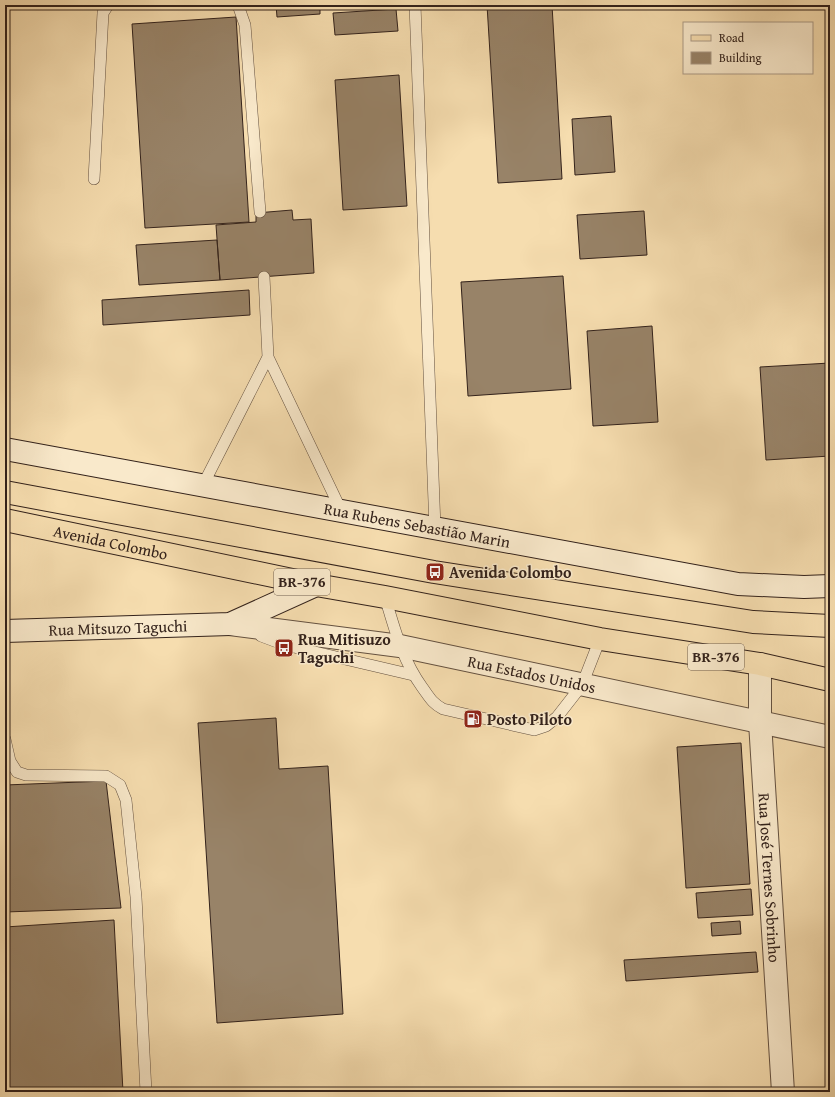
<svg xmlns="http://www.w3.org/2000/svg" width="835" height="1097" font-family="'Gentium Book Plus',serif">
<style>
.building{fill:#988368;stroke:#33221b}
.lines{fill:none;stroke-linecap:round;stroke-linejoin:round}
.lane-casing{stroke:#645140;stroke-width:12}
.street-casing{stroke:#645140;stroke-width:24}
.secondary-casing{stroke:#33221b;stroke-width:24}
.primary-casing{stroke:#33221b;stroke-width:24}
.lane{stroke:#f9e9cb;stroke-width:11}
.street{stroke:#f9e9cb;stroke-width:22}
.secondary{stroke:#f9e9cb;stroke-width:22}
.primary{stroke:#f6ddaf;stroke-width:22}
.labels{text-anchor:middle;stroke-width:3;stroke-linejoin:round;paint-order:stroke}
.shield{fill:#f9e9cb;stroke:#6e5e50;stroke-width:1}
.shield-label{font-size:15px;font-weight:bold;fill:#33221b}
.street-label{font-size:16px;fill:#33221b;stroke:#f9e9cb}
.poi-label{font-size:16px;font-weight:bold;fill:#33221b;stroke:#f9e9cb;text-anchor:start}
</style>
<rect width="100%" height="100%" fill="#f6ddaf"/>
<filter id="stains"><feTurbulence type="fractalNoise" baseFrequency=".005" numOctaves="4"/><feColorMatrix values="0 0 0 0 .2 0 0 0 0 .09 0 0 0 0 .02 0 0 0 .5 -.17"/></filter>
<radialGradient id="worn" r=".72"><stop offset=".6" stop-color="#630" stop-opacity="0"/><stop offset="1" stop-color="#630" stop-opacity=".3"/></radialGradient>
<!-- building -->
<path class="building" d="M 276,5 L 320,5 L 320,14 L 277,17 Z
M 487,5 L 552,5 L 562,179 L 498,183 Z
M 396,9 L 398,31 L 335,35 L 333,13 Z
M 236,17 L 249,222 L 145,228 L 132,24 Z
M 399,75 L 407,206 L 343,210 L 335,80 Z
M 611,116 L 615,172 L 575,175 L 572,119 Z
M 292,210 L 293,220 L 311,219 L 314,273 L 220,280 L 216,225 L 256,222 L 256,213 Z
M 644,211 L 647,255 L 580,259 L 577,215 Z
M 217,240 L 220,280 L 139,285 L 136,245 Z
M 563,276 L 571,389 L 468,396 L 461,282 Z
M 249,290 L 250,315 L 103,325 L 102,300 Z
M 652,326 L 658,422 L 593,426 L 587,331 Z
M 830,363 L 830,456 L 766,460 L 760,367 Z
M 276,718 L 279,769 L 328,766 L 343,1014 L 217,1023 L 198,723 Z
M 741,743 L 750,884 L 686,888 L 677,747 Z
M 106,781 L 121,908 L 5,912 L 5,785 Z
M 828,788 L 830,788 L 830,819 Z
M 751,889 L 753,915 L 698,918 L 696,893 Z
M 114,920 L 123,1092 L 5,1092 L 5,927 Z
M 740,921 L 741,934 L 712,936 L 711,923 Z
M 756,952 L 758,972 L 626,981 L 624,960 Z
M 830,1087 L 830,1092 L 817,1092 L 817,1088 Z"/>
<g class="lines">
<defs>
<path id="lane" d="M 238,5 L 245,25 L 260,212
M 415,5 L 435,528
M 94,179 L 103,13 L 108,5
M 264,277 L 268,357
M 203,485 L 268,357 L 341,510
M 385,597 C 395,630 402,659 422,687 C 430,698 432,703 443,709 L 534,730 L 546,726 L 557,717 L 582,685 L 600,639
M 261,636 L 285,645 L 413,675
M 5,739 L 10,761 L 17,772 L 26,775 L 106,776 L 120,785 L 126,800 L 136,897 L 146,1092"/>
<g id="street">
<path id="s1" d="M 230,624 L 400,646 L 830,737"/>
<path id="s2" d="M 760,664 L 760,722 L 783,1092"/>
</g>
<g id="secondary">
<path id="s3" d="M 5,449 L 738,584 L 804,587 L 830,586"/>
<path id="s4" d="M 5,631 L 230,624 L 316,585"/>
</g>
<g id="primary">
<path d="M 5,492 L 434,572 L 753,622 L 830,626"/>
<path id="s5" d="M 5,520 L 316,585 L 385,597 L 600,639 L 760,664 L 830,680"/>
</g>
</defs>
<!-- lane casing -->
<use href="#lane" class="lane-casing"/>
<!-- street casing -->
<use href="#street" class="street-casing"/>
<!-- secondary casing -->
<use href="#secondary" class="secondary-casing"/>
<!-- primary casing -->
<use href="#primary" class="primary-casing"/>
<!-- lane -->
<use href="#lane" class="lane"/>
<!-- street -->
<use href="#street" class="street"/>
<!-- secondary -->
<use href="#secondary" class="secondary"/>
<!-- primary -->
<use href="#primary" class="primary"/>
</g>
<!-- icons -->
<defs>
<symbol id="bus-square" viewBox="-11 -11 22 22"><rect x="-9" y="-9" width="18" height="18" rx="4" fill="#8f2418" stroke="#f9e9cb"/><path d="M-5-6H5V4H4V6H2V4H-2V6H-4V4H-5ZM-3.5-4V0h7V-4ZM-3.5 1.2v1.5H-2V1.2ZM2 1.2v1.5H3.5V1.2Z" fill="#fff"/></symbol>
<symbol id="fuel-square" viewBox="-11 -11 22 22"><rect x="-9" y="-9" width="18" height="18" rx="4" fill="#8f2418" stroke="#f9e9cb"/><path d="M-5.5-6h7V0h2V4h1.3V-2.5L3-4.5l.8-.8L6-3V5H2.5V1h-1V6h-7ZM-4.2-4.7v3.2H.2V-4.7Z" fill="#fff"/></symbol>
</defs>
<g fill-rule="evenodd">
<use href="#bus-square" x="424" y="561" width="22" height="22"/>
<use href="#bus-square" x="273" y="637" width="22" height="22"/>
<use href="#fuel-square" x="462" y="708" width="22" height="22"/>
</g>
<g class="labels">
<!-- shield labels -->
<g class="shield">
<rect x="274" y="569" width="56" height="26" rx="3"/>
<rect x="688" y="644" width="56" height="26" rx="3"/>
</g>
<g class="shield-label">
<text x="302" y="587">BR-376</text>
<text x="716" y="662">BR-376</text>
</g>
<!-- street labels -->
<g class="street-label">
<text dy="6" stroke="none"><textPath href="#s3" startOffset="419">Rua Rubens Sebastião Marin</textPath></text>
<text dy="6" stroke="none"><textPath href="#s5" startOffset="108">Avenida Colombo</textPath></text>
<text dy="6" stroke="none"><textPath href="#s4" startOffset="113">Rua Mitsuzo Taguchi</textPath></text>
<text dy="6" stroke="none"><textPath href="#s1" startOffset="306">Rua Estados Unidos</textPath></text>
<text dy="6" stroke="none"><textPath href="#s2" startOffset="214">Rua José Ternes Sobrinho</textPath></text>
</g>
<!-- poi labels -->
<g class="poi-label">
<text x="449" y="578">Avenida Colombo</text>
<text x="298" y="645">Rua Mitisuzo<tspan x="298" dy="18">Taguchi</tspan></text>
<text x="487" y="725">Posto Piloto</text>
</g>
</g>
<!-- margin -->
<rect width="835" height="1097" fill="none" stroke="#f6ddaf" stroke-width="20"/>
<rect x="6" y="6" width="823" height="1085" fill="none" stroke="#33221b" stroke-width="2"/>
<rect x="10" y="10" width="815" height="1077" fill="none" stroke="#33221b"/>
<!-- legend -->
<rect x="683" y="22" width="130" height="52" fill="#f9e9cb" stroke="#aa9985"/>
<rect x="691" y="35" width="20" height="6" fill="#f6ddaf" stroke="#aa9985"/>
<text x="719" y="42" font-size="12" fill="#33221b">Road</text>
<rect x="691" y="52" width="20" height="12" fill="#988368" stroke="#aa9985"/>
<text x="719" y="62" font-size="12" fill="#33221b">Building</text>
<rect width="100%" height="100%" filter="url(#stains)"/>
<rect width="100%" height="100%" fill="url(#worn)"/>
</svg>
